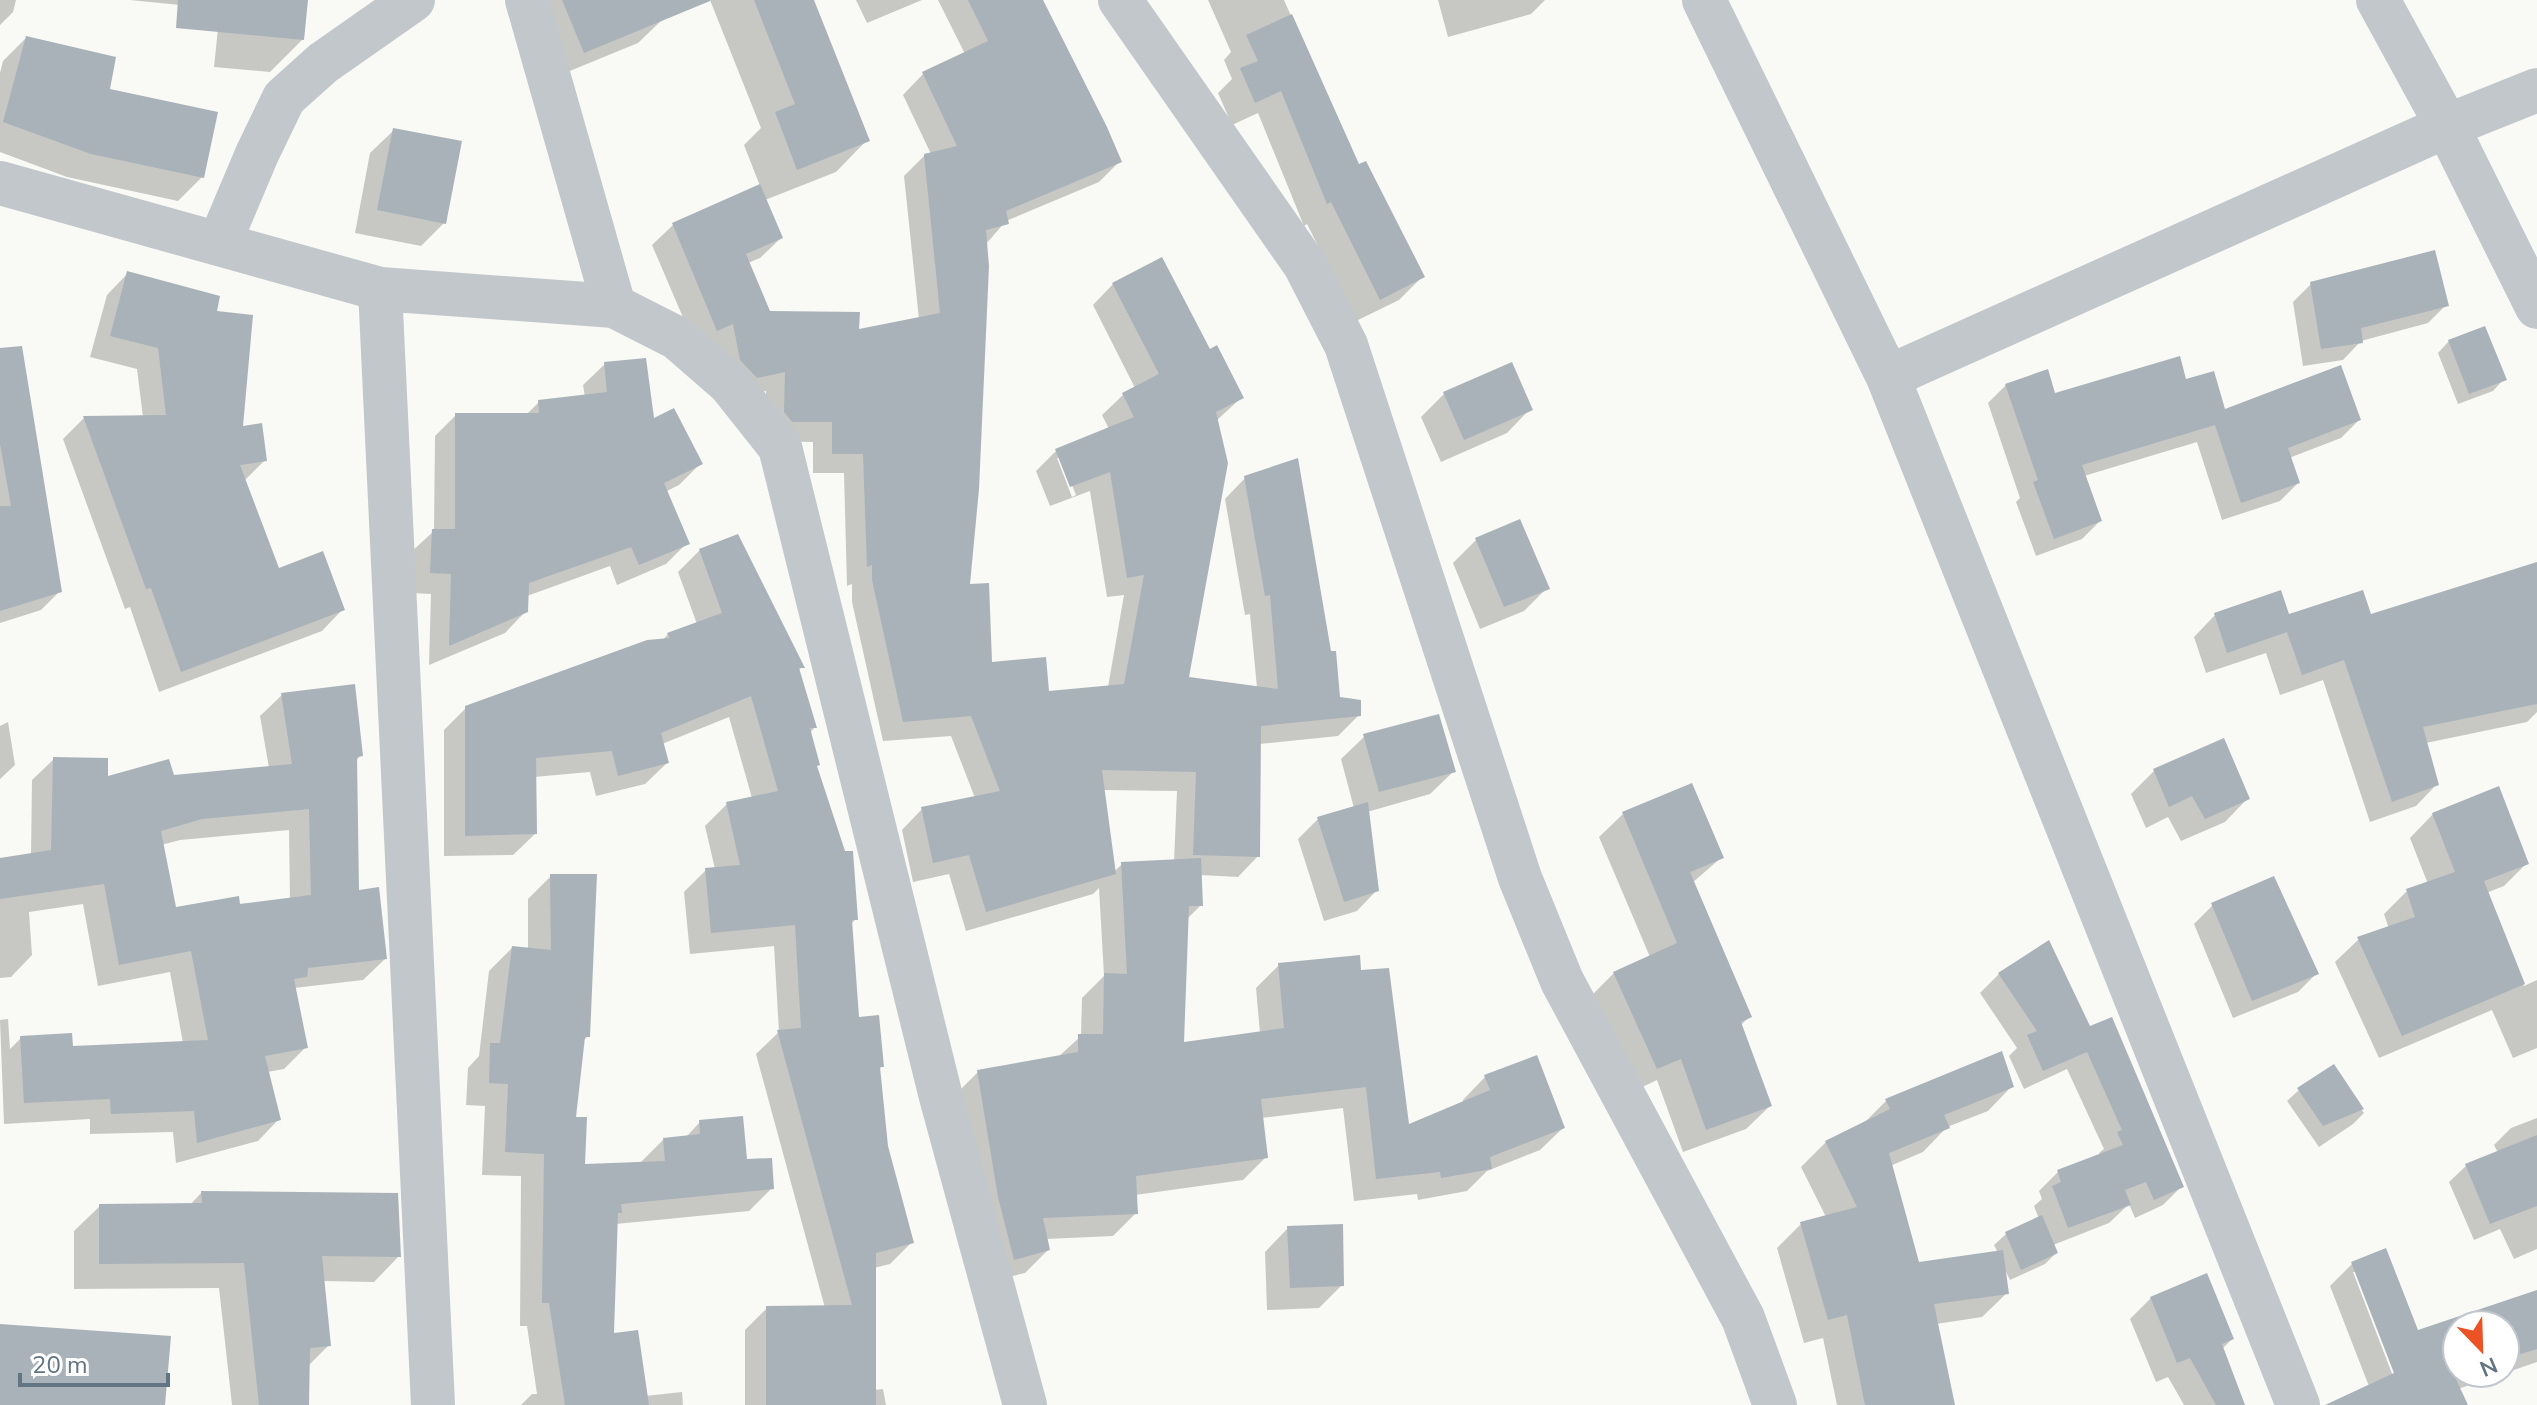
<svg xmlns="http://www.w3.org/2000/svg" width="2537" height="1405" font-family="'Nunito Sans',sans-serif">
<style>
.shadow{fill:#0003;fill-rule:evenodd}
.building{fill:#a9b2b9;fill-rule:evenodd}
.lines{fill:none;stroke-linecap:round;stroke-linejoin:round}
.minor{stroke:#c2c7cb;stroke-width:44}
</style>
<rect width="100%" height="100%" fill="#f9f9f6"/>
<!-- shadow -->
<path class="shadow" d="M 0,0 L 16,0 L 13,12 L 0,25 Z
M 130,0 L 306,0 L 302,40 L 270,72 L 214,67 L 220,9 Z
M 546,0 L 653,0 L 662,20 L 638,43 L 560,75 Z
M 710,0 L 812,0 L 867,140 L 836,172 L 765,200 L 781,238 L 760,258 L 748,263 L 768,313 L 857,331 L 919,319 L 904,176 L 925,155 L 931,154 L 903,95 L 923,74 L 965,54 L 938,0 L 1028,0 L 1120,161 L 1099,182 L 1006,221 L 986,244 L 968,586 L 990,665 L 1047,693 L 1108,687 L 1124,595 L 1107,597 L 1090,491 L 1050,506 L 1036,471 L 1056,451 L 1109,429 L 1102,415 L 1123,395 L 1135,388 L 1093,305 L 1113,284 L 1209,351 L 1241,398 L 1216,421 L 1187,679 L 1257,688 L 1250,614 L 1245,615 L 1225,499 L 1245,478 L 1338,699 L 1359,715 L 1338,736 L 1259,744 L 1258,856 L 1238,877 L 1200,875 L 1201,905 L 1187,919 L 1182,1044 L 1260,1033 L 1256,988 L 1279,965 L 1359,972 L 1408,1127 L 1463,1103 L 1463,1100 L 1485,1077 L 1563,1128 L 1540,1150 L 1487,1171 L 1467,1191 L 1418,1200 L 1417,1194 L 1354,1201 L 1343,1108 L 1261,1118 L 1266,1157 L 1243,1180 L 1135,1195 L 1135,1214 L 1113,1236 L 1046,1239 L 1048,1250 L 1025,1273 L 991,1281 L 955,1095 L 978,1072 L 1057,1058 L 1081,1036 L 1082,998 L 1104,976 L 1099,888 L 1093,894 L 966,931 L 949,874 L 913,882 L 902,830 L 922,809 L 975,798 L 951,736 L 883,741 L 852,602 L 852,584 L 847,586 L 844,473 L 813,473 L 813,442 L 771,441 L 765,433 L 766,391 L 736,397 L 697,350 L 652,245 L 673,225 L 760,186 L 744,145 L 761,128 ZM 1057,458 L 1061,458 L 1076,495 L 1072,497 ZM 1103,790 L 1177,791 L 1174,862 L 1122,864 L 1114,872 Z
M 856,0 L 922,0 L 867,23 Z
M 1208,0 L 1284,0 L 1358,167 L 1423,276 L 1399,300 L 1356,321 L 1307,224 L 1304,226 L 1258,113 L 1232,125 L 1218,93 L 1232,79 L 1224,60 L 1231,52 Z
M 1438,0 L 1545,0 L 1531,14 L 1448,37 Z
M 26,38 L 108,91 L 202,177 L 178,201 L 67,177 L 0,152 L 0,73 L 3,61 Z
M 394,130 L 444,223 L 421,246 L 355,233 L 370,153 Z
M 128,273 L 214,312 L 240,428 L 265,460 L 244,481 L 277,570 L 343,609 L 322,631 L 159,692 L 130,607 L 125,609 L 63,439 L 84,418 L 143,417 L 137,369 L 90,357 L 107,295 Z
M 2311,284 L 2446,305 L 2428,323 L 2361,341 L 2343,360 L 2303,366 L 2293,302 Z
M 2449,341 L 2504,379 L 2493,391 L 2458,404 L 2438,353 Z
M 0,355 L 59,592 L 41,610 L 0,623 Z
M 605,364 L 652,421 L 700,464 L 679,485 L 665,492 L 687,543 L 666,564 L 617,585 L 610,566 L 527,596 L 526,611 L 505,633 L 429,665 L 431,594 L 410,593 L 411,552 L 434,531 L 435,436 L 456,415 L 526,415 L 539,402 L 585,397 L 583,385 Z
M 2185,382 L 2224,412 L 2359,420 L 2341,438 L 2289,458 L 2298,483 L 2280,501 L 2222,520 L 2197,442 L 2084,476 L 2100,521 L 2082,539 L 2036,556 L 2016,502 L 2020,498 L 1988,403 L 2006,385 L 2054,395 Z
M 1444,394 L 1530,409 L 1507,433 L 1441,462 L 1421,417 Z
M 1476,540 L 1547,588 L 1524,611 L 1480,629 L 1453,563 Z
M 700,550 L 802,667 L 798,671 L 815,727 L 810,733 L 816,767 L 856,919 L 851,924 L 858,1019 L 882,1066 L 879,1070 L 886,1147 L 912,1242 L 890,1264 L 874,1268 L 874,1390 L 883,1389 L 886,1405 L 745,1405 L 745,1330 L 767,1308 L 825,1308 L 756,1054 L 779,1032 L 774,946 L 690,954 L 684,892 L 706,870 L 715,869 L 705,826 L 727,804 L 752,798 L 729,717 L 662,744 L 667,763 L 645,784 L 596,796 L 590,772 L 534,777 L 535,834 L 513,855 L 444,856 L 444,730 L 466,708 L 662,641 L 668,634 L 697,624 L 678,572 Z
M 2215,615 L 2370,617 L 2537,656 L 2537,712 L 2527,722 L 2426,743 L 2437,784 L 2416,806 L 2370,822 L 2323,680 L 2280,695 L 2266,653 L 2206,673 L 2194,637 Z
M 282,695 L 361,755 L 355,762 L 357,892 L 385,959 L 363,980 L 294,988 L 306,1047 L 284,1069 L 267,1072 L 279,1119 L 258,1141 L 176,1163 L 173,1132 L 90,1134 L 90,1119 L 4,1124 L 0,1020 L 8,1019 L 10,1049 L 21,1038 L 71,1048 L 183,1043 L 170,972 L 98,986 L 83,904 L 29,912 L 32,955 L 11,977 L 0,978 L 0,860 L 31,855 L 32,780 L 54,759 L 106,779 L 172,777 L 269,768 L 260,716 ZM 289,830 L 290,900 L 174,909 L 161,845 L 180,840 Z
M 8,722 L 15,765 L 0,779 L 0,726 Z
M 1365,736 L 1454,771 L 1430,794 L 1367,812 L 1377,890 L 1357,911 L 1324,921 L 1298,839 L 1318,819 L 1354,808 L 1341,759 Z
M 2154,771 L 2248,798 L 2225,822 L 2181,841 L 2168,817 L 2146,828 L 2131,794 Z
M 1691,785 L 1722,857 L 1692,883 L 1750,1016 L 1740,1026 L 1770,1106 L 1746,1129 L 1683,1152 L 1657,1080 L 1634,1091 L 1591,996 L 1614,973 L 1650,957 L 1599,837 L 1623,814 Z
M 2433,814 L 2527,863 L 2504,886 L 2486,893 L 2524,986 L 2537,980 L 2537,1048 L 2513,1058 L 2492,1010 L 2379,1058 L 2335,962 L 2359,939 L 2389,929 L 2384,914 L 2407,891 L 2428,884 L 2410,838 Z
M 551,876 L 588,1036 L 582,1042 L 574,1119 L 583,1166 L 639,1164 L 664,1139 L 685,1138 L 700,1122 L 772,1188 L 749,1211 L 616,1224 L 612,1335 L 645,1396 L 682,1392 L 683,1405 L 521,1405 L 532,1394 L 537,1394 L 527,1326 L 520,1326 L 521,1176 L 482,1175 L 485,1106 L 466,1105 L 468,1068 L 479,1056 L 489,971 L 512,948 L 528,950 L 528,899 Z
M 2213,905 L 2317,973 L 2298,992 L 2233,1018 L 2194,924 Z
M 1999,974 L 2089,1029 L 2182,1186 L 2163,1205 L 2135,1218 L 2129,1204 L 2109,1223 L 2053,1245 L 2056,1253 L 2045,1264 L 2010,1280 L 2004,1268 L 2007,1293 L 1982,1317 L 1936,1324 L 1953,1405 L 1837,1405 L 1823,1338 L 1804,1343 L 1777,1248 L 1801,1224 L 1826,1217 L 1801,1167 L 1826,1142 L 1862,1125 L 1886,1101 L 2012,1086 L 1988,1111 L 1947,1127 L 1923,1152 L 1890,1166 L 1917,1264 L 1998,1253 L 1994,1245 L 2006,1234 L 2039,1219 L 2034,1206 L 2042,1199 L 2039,1191 L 2058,1172 L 2101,1156 L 2099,1153 L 2104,1149 L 2067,1069 L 2024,1089 L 2009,1056 L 2017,1048 L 1980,993 Z
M 2333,1067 L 2364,1113 L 2353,1124 L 2319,1147 L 2287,1101 L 2299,1090 Z
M 2537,1118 L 2537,1249 L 2514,1259 L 2500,1229 L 2474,1240 L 2449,1182 L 2466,1166 L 2498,1153 L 2494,1145 L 2511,1128 Z
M 201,1193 L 399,1256 L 374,1282 L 323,1281 L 329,1345 L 308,1366 L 307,1405 L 232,1405 L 219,1288 L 74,1289 L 74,1231 L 100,1206 L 190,1205 Z
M 1288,1228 L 1342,1285 L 1319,1308 L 1267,1310 L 1265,1252 Z
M 2352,1264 L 2417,1333 L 2537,1292 L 2537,1362 L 2505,1373 L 2505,1325 L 2457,1325 L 2457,1373 L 2504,1373 L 2458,1389 L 2466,1405 L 2367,1405 L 2372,1394 L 2330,1286 ZM 2353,1272 L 2357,1272 L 2400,1382 L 2396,1384 Z
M 2151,1298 L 2232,1339 L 2222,1349 L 2243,1405 L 2184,1405 L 2168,1377 L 2156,1382 L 2130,1319 Z"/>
<!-- building -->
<path class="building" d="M 178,0 L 308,0 L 304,40 L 176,28 Z
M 562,0 L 710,0 L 710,1 L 584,53 Z
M 754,0 L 814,0 L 870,141 L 797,170 L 775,112 L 795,104 Z
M 968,0 L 1043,0 L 1107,127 L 1122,162 L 1006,211 L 1009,224 L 986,230 L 989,266 L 979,489 L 970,584 L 989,583 L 992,662 L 1046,657 L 1049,691 L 1124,684 L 1144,575 L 1127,578 L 1110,472 L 1070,487 L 1055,449 L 1134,417 L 1122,393 L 1159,374 L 1112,283 L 1162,257 L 1210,349 L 1217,345 L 1244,398 L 1216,412 L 1228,463 L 1189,677 L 1278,689 L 1270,595 L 1265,596 L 1244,476 L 1298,458 L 1331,651 L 1336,651 L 1340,697 L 1361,700 L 1361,716 L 1261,726 L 1260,857 L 1193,855 L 1196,772 L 1102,770 L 1116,874 L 986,912 L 969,855 L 933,863 L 921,807 L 1000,791 L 971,716 L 903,722 L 872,580 L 872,565 L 867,567 L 863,454 L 832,454 L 832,422 L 792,422 L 784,412 L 785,372 L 757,378 L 740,360 L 733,324 L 717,331 L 672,223 L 760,184 L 783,238 L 746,254 L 770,311 L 860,312 L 859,329 L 940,313 L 924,154 L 957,146 L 922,72 L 988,41 Z
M 1292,14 L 1359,164 L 1366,161 L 1425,277 L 1380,300 L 1331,202 L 1327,204 L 1281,91 L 1255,103 L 1240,68 L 1258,61 L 1246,35 Z
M 26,36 L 116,57 L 110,89 L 218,112 L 204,178 L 91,154 L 3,122 Z
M 393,128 L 462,141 L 446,224 L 377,210 Z
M 2435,250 L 2449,306 L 2361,328 L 2363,343 L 2321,349 L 2310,282 Z
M 127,271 L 220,296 L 217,311 L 253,315 L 243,426 L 262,423 L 267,461 L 240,465 L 279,568 L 323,551 L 345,610 L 181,672 L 151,588 L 146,589 L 83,416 L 166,415 L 158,348 L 110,336 Z
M 2485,326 L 2507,380 L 2469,394 L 2448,340 Z
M 22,346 L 62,592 L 0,611 L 0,506 L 11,506 L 0,444 L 0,348 Z
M 2180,356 L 2186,379 L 2214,371 L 2225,409 L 2341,365 L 2361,420 L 2288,448 L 2300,483 L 2241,503 L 2215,425 L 2082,465 L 2102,521 L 2054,539 L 2033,482 L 2038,480 L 2005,384 L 2048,369 L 2055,393 Z
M 646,358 L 654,418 L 674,408 L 703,464 L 664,483 L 690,544 L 639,565 L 631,547 L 529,583 L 528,612 L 449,646 L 451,574 L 430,573 L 432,529 L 455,529 L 455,413 L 539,413 L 538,400 L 607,392 L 604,362 Z
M 1512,362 L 1533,410 L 1464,440 L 1443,392 Z
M 1520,519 L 1550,589 L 1504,607 L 1475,538 Z
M 738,534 L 805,668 L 799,668 L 817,728 L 810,728 L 820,765 L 817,766 L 845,851 L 853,851 L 858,920 L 852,920 L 859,1017 L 879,1015 L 884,1067 L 880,1067 L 888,1146 L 914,1243 L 876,1253 L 876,1405 L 766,1405 L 766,1306 L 852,1305 L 777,1030 L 801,1028 L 795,925 L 711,933 L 705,868 L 740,865 L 726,802 L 778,791 L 751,696 L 661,733 L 669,763 L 618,776 L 612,751 L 536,758 L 537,834 L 465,836 L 465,706 L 647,640 L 670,638 L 667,633 L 722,613 L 699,549 Z
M 2537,562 L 2537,704 L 2423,727 L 2439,785 L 2392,802 L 2344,660 L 2302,675 L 2287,632 L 2227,653 L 2214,613 L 2281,590 L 2289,614 L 2363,590 L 2371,614 Z
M 355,684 L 363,756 L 357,757 L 359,890 L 379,887 L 387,959 L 308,968 L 307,977 L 294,979 L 308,1048 L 265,1056 L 281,1120 L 197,1143 L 194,1111 L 111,1114 L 110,1099 L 24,1103 L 20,1036 L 72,1033 L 73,1046 L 208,1040 L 191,951 L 119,965 L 104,884 L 0,899 L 0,858 L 51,850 L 53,757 L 108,758 L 108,776 L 169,759 L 174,775 L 292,764 L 281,693 ZM 309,809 L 311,895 L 240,904 L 239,896 L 176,907 L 161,831 L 202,819 Z
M 1439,714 L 1456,772 L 1379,792 L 1363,734 Z
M 2224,738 L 2250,799 L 2205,819 L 2192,796 L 2169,807 L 2153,769 Z
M 1692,783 L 1724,858 L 1690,872 L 1752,1017 L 1741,1022 L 1772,1106 L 1706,1130 L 1681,1059 L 1657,1069 L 1613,972 L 1677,943 L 1622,812 Z
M 2499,786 L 2529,864 L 2484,881 L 2525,984 L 2402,1036 L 2357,937 L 2415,917 L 2406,889 L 2455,872 L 2432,813 Z
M 1368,802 L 1379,891 L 1344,902 L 1317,817 Z
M 1201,858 L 1203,906 L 1189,906 L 1184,1042 L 1284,1028 L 1278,963 L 1360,955 L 1361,970 L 1389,968 L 1409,1124 L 1490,1090 L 1484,1075 L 1537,1055 L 1565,1128 L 1490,1157 L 1492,1169 L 1441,1178 L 1440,1172 L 1376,1179 L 1366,1087 L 1261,1099 L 1268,1158 L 1136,1176 L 1138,1214 L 1043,1218 L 1050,1250 L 1014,1260 L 998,1197 L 977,1070 L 1078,1052 L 1078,1034 L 1103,1034 L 1104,973 L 1127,974 L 1121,862 Z
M 550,874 L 597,874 L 590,1037 L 585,1037 L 576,1117 L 587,1117 L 585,1164 L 665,1161 L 663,1138 L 700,1134 L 699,1120 L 743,1116 L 747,1159 L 772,1158 L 774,1189 L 621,1204 L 622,1213 L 618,1213 L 614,1333 L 638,1330 L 649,1405 L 565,1405 L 549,1303 L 542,1303 L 544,1154 L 505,1152 L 508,1084 L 489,1083 L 490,1043 L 500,1043 L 512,946 L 551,950 Z
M 2274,876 L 2319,974 L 2252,1001 L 2211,903 Z
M 2049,940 L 2090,1026 L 2112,1017 L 2184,1187 L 2154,1200 L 2146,1182 L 2125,1190 L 2131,1205 L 2068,1228 L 2052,1186 L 2061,1182 L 2057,1170 L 2123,1145 L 2117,1132 L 2122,1130 L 2087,1052 L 2043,1071 L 2027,1035 L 2037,1031 L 1998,973 Z
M 2002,1051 L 2014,1087 L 1944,1115 L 1950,1128 L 1889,1153 L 1919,1262 L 2003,1250 L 2009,1294 L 1934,1304 L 1955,1405 L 1865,1405 L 1847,1315 L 1828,1320 L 1800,1222 L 1857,1207 L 1825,1141 L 1890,1109 L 1885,1099 Z
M 2334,1064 L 2364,1109 L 2323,1126 L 2297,1088 Z
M 2537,1135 L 2537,1206 L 2490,1224 L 2465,1164 Z
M 201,1191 L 398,1193 L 401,1257 L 322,1256 L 331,1346 L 310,1348 L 309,1405 L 259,1405 L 244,1263 L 99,1264 L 99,1204 L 202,1203 Z
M 2042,1215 L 2058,1253 L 2021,1270 L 2005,1232 Z
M 1343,1224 L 1344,1286 L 1290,1288 L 1287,1226 Z
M 2386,1248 L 2418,1330 L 2537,1290 L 2537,1349 L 2505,1359 L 2505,1325 L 2457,1325 L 2457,1373 L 2465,1373 L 2455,1377 L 2468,1405 L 2325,1405 L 2394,1373 L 2351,1262 Z
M 2207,1273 L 2234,1339 L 2222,1344 L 2245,1405 L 2216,1405 L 2190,1358 L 2177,1363 L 2150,1297 Z
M 0,1324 L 171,1336 L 165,1405 L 0,1405 Z"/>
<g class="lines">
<!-- minor -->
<path class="minor" d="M 527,0 L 614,306
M 1120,0 L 1305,265 L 1346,345 L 1520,878 L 1562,981 L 1743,1318 L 1775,1405
M 1704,0 L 1888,377 L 2298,1405
M 2378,0 L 2447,126 L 2537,307
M 0,183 L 380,289 L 614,306 L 677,338 L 730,384 L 780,447 L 941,1097 L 1025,1405
M 219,244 L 257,154 L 284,98 L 323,63 L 413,0
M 380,289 L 433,1405
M 1888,377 L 2447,126 L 2537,90"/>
</g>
<!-- north arrow -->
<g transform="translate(2481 1349) rotate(157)"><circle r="38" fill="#ffffff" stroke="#c1c7cd" stroke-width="2"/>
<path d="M0-6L14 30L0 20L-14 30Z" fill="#eb5324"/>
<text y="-12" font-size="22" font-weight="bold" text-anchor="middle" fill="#637483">N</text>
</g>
<!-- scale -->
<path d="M20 1373v12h148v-12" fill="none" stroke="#637483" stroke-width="4"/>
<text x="32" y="1373" font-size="24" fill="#637483" stroke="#ffffff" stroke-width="6" paint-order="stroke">20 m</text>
</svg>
